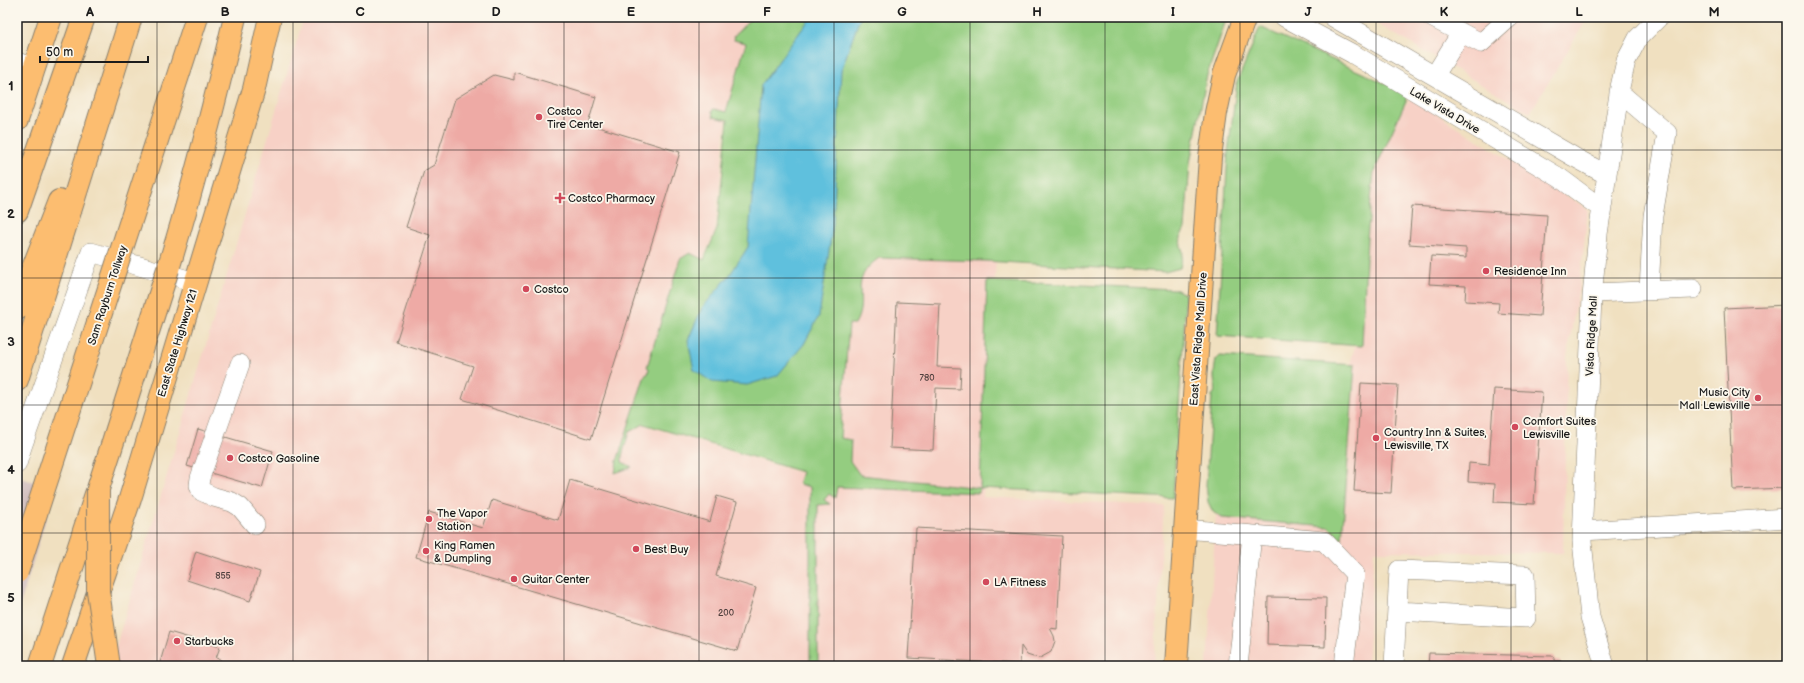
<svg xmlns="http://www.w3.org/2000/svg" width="1804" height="683" font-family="'Balsamiq Sans',sans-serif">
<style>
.built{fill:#f7d1c6}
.industrial{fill:#d2bfbf}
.green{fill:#94cd80;stroke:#58744e}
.water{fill:#5fc0dd;stroke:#3e6e7c}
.building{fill:#eeaaa5}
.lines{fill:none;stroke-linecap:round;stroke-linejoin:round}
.minor-casing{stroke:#867e6e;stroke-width:20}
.major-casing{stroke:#867e6e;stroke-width:24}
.highway-casing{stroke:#867e6e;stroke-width:24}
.minor{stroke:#fff;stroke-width:19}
.major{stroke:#fcbd6f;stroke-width:22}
.highway{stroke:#fcbd6f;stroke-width:22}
.highway-bridge-casing{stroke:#867e6e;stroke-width:24;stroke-linecap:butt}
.highway-bridge{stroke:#fcbd6f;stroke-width:22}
.grid{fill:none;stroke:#1c1c1c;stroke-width:1;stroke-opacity:0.55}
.poi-dot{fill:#d1495b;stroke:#fbf7ec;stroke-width:1.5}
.labels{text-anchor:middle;stroke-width:3.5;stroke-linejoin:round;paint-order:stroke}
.number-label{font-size:9px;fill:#50403e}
.street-label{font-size:11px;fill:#1c1c1c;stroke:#fbf7ec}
.poi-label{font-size:11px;fill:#1c1c1c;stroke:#fbf7ec;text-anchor:start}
.neatline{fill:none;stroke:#1c1c1c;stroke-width:1.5}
.grid-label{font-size:13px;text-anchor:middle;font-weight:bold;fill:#1c1c1c}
</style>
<rect width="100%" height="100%" fill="#fbf7ec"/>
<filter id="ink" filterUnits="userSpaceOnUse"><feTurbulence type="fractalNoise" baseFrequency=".025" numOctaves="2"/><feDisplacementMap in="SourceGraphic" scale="8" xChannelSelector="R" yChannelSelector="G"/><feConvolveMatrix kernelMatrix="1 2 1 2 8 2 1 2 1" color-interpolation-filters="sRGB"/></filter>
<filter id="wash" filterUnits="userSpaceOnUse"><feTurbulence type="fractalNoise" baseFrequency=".012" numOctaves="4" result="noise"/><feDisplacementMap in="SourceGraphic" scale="16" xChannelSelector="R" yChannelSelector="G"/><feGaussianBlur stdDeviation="0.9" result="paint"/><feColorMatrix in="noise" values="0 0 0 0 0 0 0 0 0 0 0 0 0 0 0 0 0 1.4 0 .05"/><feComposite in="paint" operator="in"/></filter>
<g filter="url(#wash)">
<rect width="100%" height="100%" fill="#f0e0c0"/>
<!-- built -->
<path class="built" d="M 304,17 L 769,17 L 746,48 L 726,122 L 715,231 L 701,263 L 646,426 L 810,476 L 811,488 L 838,490 L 852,251 L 996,258 L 983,497 L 1164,506 L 1154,666 L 110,666 Z
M 1365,17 L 1588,17 L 1530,113 Z
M 1411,98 L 1588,209 L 1580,281 L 1567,356 L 1563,553 L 1374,551 L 1367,666 L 1207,666 L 1216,513 L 1329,525 L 1338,538 L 1350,365 L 1358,334 L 1370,174 L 1403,108 Z"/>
<!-- industrial -->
<path class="industrial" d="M 17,477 L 55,488 L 17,615 Z"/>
<!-- green -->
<path class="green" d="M 752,17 L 1227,17 L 1207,75 L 1190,163 L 1185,228 C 1180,236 1179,243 1183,252 L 1180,268 L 1165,272 L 985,261 L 879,258 C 846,281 870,298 855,324 L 849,324 L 840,438 L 851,440 L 850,461 L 860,475 L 980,488 L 987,281 L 1175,289 L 1185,294 L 1185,313 L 1173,498 L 980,488 L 979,493 L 837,487 L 835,498 L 829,494 L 824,500 L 830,504 L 818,505 L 818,666 L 810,666 L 810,487 L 798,484 L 802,472 L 644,424 L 629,432 L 622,456 L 622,462 L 632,467 L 615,473 L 617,461 L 645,375 L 648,374 L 649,368 L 647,367 L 680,259 L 690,253 L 704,260 L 717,229 L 728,120 L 713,117 L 712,110 L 714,109 L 726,112 L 746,43 L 734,40 L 733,37 Z
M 1260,27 L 1409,94 L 1374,172 L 1367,239 L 1362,346 L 1217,336 L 1228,152 L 1237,82 Z
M 1220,356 L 1355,365 L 1342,540 L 1328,527 L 1222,518 L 1213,512 L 1208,502 L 1206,485 L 1212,396 C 1219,387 1214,386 1214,377 C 1214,371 1215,365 1216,360 Z"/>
<!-- water -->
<path class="water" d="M 811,17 L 861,17 L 858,23 L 841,71 L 833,225 L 819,316 L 804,344 L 777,376 L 747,385 L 712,382 L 694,370 L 688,340 L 702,308 L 729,276 L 748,247 L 761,85 Z"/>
<g id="blocks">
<!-- building -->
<path class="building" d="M 1446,17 L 1465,17 L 1458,23 L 1453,17 L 1449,20 Z
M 514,72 L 596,97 L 588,124 L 680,152 L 591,439 L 462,399 L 473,366 L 396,342 L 430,235 L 406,227 L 424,171 L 434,165 L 455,99 L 494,75 L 514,80 Z
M 1412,206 L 1547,215 L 1540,316 L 1498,313 L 1499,303 L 1465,301 L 1466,286 L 1429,284 L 1431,256 L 1466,258 L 1466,248 L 1409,244 Z
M 897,302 L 940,304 L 937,367 L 961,368 L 960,389 L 936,388 L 933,450 L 890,448 Z
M 1787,305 L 1787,488 L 1733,490 L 1724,308 Z
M 1361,383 L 1398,385 L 1391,493 L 1354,491 Z
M 1494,389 L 1542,392 L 1534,504 L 1494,502 L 1495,484 L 1468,482 L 1469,463 L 1489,465 Z
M 198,429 L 273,451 L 262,488 L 187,466 Z
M 570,480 L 710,522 L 717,496 L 737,502 L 716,576 L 756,588 L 737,651 L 416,557 L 429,512 L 483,528 L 492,500 L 558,520 Z
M 916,528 L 1062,536 L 1057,629 L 1050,628 L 1054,636 L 1055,641 L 1051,652 L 1040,658 L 1033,657 L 1027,655 L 1021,646 L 1020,664 L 908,658 Z
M 196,551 L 260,572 L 250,601 L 187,580 Z
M 1268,597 L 1326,598 L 1325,647 L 1267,645 Z
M 169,632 L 220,647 L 216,658 L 221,659 L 219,666 L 159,666 Z
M 1429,653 L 1553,656 L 1555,660 L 1561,660 L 1561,666 L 1428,666 Z"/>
</g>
</g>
<g filter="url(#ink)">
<use href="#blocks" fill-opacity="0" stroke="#867e6e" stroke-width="1"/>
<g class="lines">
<defs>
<path id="minor" d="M 1284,17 L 1353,54 L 1560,178 L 1602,209
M 1333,17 L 1574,157 L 1607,175
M 1431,17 L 1481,43 L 1510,17
M 17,62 L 34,68
M 1435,75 L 1461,33
M 1619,92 L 1667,133 L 1653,216 L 1649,290
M 1593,293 L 1693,289
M 240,364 L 200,478 L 199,485 L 201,491 L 214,497 L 232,502 L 240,507 L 255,525
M 17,446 L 22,447 L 91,252 L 195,282
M 17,464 L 22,447
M 1185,529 L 1324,541 L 1355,574 L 1344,666
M 1583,531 L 1787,518
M 1238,666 L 1252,535
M 1394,666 L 1399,570 L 1525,575 L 1526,618 L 1397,611
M 1605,666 L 1590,617 L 1582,541 L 1592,297 L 1598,234 L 1620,87 L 1626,61 L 1638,38 L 1659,17"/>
<path id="major" d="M 17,120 L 51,17
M 73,666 L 130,499 L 254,89 L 270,17
M 1176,666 L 1210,157 L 1216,113 L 1224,75 L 1245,17"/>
<path id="highway" d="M 17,211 L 84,17
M 168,269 C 194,186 215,101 235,17
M 17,309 L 59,201
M 17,380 L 131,17
M 40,666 L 96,494"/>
</defs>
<!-- minor casing -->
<use href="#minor" class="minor-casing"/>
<!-- major casing -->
<use href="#major" class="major-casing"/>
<!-- highway casing -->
<use href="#highway" class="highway-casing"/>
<!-- minor -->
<use href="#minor" class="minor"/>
<!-- major -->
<use href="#major" class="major"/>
<!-- highway -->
<use href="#highway" class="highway"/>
<defs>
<path id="highway-bridge" d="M 17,572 L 197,17
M 109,666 L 98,591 L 98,489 L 168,269"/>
</defs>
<!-- highway-bridge casing -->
<use href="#highway-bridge" class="highway-bridge-casing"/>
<!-- highway-bridge -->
<use href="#highway-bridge" class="highway-bridge"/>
</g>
</g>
<!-- grid -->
<path class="grid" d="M 157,17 L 157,666M 293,17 L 293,666M 428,17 L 428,666M 564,17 L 564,666M 699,17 L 699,666M 834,17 L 834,666M 970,17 L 970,666M 1105,17 L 1105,666M 1240,17 L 1240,666M 1376,17 L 1376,666M 1511,17 L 1511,666M 1647,17 L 1647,666M 17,150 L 1787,150M 17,278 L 1787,278M 17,405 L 1787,405M 17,533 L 1787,533"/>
<!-- markers -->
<g class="poi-dot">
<circle cx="539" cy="117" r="4"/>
<path d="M558 192h4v4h4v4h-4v4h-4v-4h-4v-4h4z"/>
<circle cx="1486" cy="271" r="4"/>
<circle cx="526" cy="289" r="4"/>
<circle cx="1758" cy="398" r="4"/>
<circle cx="1515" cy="427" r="4"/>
<circle cx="1376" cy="438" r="4"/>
<circle cx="230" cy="458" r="4"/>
<circle cx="429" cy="519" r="4"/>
<circle cx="636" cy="549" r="4"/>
<circle cx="426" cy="551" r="4"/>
<circle cx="514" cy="579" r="4"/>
<circle cx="986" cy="582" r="4"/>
<circle cx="177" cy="641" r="4"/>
</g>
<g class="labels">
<!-- number labels -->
<g class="number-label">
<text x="927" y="381">780</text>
<text x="223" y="579">855</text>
<text x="726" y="616">200</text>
</g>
<!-- street labels -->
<g class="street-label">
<text transform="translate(1445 110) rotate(31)" y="4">Lake Vista Drive</text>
<text transform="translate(107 295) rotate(-72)" y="4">Sam Rayburn Tollway</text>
<text transform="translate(1591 336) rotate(-87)" y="4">Vista Ridge Mall</text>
<text transform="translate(1198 339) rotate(-86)" y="4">East Vista Ridge Mall Drive</text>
<text transform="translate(177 343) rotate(-73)" y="4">East State Highway 121</text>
</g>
<!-- poi labels -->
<g class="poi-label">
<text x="547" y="115">Costco<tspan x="547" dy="13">Tire Center</tspan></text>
<text x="568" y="202">Costco Pharmacy</text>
<text x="1494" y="275">Residence Inn</text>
<text x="534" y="293">Costco</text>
<text x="1750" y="396" text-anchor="end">Music City<tspan x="1750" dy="13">Mall Lewisville</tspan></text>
<text x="1523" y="425">Comfort Suites<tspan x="1523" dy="13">Lewisville</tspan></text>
<text x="1384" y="436">Country Inn &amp; Suites,<tspan x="1384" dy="13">Lewisville, TX</tspan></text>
<text x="238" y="462">Costco Gasoline</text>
<text x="437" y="517">The Vapor<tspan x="437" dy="13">Station</tspan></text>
<text x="434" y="549">King Ramen<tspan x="434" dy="13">&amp; Dumpling</tspan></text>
<text x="644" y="553">Best Buy</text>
<text x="522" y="583">Guitar Center</text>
<text x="994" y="586">LA Fitness</text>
<text x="185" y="645">Starbucks</text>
</g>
</g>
<!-- margin -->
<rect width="1804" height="683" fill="none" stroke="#fbf7ec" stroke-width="44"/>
<!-- scale -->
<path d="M40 56v6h108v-6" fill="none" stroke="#1c1c1c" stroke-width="2"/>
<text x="46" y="56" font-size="12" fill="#1c1c1c" stroke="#fbf7ec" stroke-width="3" paint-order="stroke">50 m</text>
<rect x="22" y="22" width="1760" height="639" class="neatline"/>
<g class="grid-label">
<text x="90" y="16">A</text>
<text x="225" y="16">B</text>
<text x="360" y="16">C</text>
<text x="496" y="16">D</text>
<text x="631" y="16">E</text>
<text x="767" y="16">F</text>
<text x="902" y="16">G</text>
<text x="1037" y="16">H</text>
<text x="1173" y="16">I</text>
<text x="1308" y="16">J</text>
<text x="1444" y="16">K</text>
<text x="1579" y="16">L</text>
<text x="1714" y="16">M</text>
<text x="11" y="90">1</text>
<text x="11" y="218">2</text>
<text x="11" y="346">3</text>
<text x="11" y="474">4</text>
<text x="11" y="602">5</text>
</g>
</svg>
